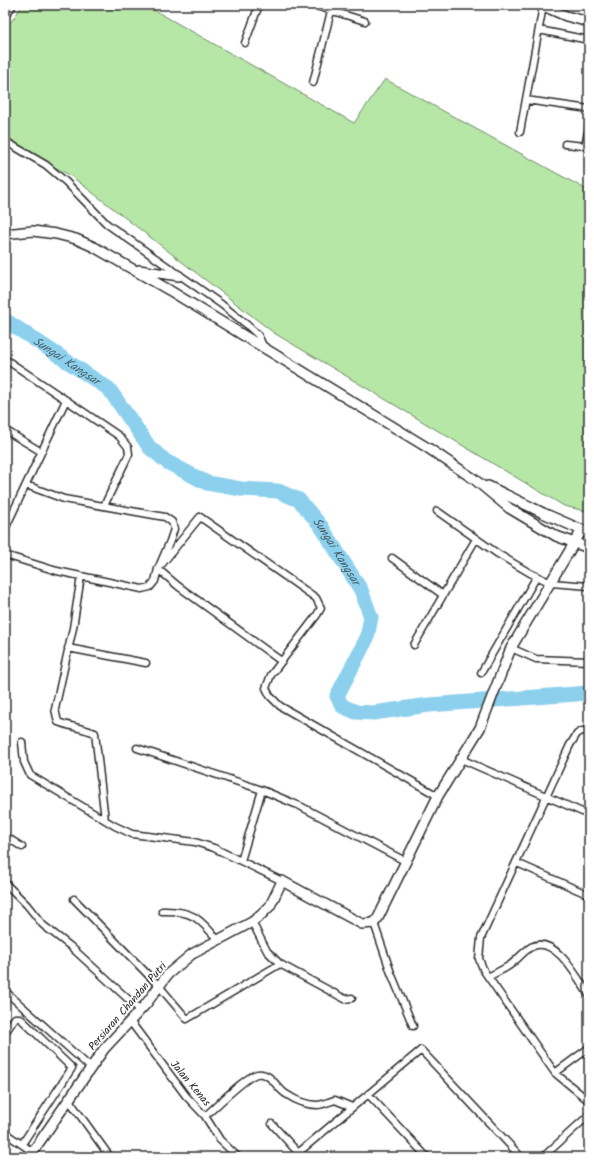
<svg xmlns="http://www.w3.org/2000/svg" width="594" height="1162" font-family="Kalam,sans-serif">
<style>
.green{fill:#b6e7a7;stroke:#708969}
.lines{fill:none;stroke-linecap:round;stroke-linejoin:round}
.river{stroke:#8cd0ed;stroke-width:15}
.street-casing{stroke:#2b2b2b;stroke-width:9}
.secondary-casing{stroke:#2b2b2b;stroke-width:12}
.street{stroke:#fff;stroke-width:6}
.secondary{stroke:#fff;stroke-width:9}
.labels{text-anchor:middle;stroke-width:3.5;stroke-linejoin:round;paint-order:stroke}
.street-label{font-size:11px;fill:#2b2b2b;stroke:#fff}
.water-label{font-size:12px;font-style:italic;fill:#485d65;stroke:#fff}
</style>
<rect width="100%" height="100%" fill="#fff"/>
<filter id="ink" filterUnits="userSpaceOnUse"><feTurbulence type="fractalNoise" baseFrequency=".025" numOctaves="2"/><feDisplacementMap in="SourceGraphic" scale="8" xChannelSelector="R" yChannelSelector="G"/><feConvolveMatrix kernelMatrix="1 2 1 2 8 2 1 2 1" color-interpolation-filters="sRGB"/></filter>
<g filter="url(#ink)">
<!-- green -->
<path class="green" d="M 23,5 L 145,5 L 354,123 L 385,79 L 589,191 L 589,512 L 564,506 L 274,333 L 71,176 L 5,140 L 5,30 Z"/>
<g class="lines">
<!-- river -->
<path class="river" id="s1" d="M 5,320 L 109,389 L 150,448 L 167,462 L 207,483 L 241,489 L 278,491 L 299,500 L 321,526 L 361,590 L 371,617 L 367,638 L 337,696 L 342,706 L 356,712 L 373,713 L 429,705 L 589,693"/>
<defs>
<path id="street" d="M 313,5 L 365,21
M 5,16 L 13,5
M 539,30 L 589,40
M 245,43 L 259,5
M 313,83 L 331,11
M 526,100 L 589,109
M 520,132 L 543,6
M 5,141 L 46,165 L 66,182 L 107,224 L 221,304 L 246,324 L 258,335 L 264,348
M 565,144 L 585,146 L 589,127
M 5,359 L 66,400 L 5,529
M 66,400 L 119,436 L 128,447 L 129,454 L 104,506
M 5,430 L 40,451
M 437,511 L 498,554 L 530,573 L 551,583 L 589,586
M 5,555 L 57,571 L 142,589 L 150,587 L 155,581 L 158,569 L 170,541 L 174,529 L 172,522 L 165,517 L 64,499 L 26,485
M 392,558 L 443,595
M 81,576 L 73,628 L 55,709 L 58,722 C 71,727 83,728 95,733 L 105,820
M 414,645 L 476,539
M 68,648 L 146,663
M 511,648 L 536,659 L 589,661
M 281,661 L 178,586 L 158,569 L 200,517 L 316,598 L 321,608 L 317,615 L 271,675 L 266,688 L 270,696 L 280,706 L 438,796
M 481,673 L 537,576
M 589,732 L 582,731 L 577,734 L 570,745 L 481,938 L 479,959 L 484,971 L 555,1073 L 589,1101
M 22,742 L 24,762 L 30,775 L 115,826 L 132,834 L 195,842 L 214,848 L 282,881
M 137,748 L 262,790 L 300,806 L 405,861
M 461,759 L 589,815
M 5,836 L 22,847
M 241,861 L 262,790
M 517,863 L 589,895
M 5,883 L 27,905 L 43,925 L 70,946 L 140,1010
M 74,899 L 159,986 L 187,1019 L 280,964
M 162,911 C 192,910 199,918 218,940
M 252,922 L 267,951 L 280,964 L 345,999 L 352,998
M 374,923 L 391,973 L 413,1026
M 488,977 C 495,973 503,970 510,965 C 517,960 523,952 531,947 C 555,934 578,979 589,995
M 5,991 L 91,1068
M 130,1021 L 186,1096 L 205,1116 L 220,1140 L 238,1157
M 5,1033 L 15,1018 L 20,1018 L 72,1068 L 22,1144
M 555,1073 L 589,1048
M 368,1094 L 427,1157
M 69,1100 L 110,1157
M 205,1116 C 216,1107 245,1077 257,1074 C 270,1071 277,1089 286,1094 C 295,1100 307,1105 317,1105 C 323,1105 330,1101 335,1100 L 352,1107
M 272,1124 L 302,1157
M 5,1133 L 33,1152
M 298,1153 L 421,1050 L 521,1157
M 543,1157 L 589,1115"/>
<path id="secondary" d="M 541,5 L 566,16 L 589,22
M 5,234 L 33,231 L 56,234 L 76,239 L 94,247 L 169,290 L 428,448 L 474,479 L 509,508 L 556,536 L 589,548
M 139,270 L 179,276
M 488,486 L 543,513 L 589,533
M 29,1157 L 104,1049 L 146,1004 L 168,974 L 192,954 L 252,922 L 261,915 L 270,906 L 282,881 L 362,924 L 374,923 L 378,918 L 438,796 L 480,728 L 511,648 L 582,530"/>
</defs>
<!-- street casing -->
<use href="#street" class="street-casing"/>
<!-- secondary casing -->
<use href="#secondary" class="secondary-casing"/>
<!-- street -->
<use href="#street" class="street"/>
<!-- secondary -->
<use href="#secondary" class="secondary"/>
</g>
</g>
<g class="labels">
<!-- street labels -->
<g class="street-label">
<text transform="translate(127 1006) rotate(-49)" y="4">Persiaran Chandan Putri</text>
<text transform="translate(191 1083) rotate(50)" y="4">Jalan Kenas</text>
</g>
<!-- water labels -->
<g class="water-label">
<text dy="4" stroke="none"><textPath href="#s1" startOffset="74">Sungai Kangsar</textPath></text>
<text dy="4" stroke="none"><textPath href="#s1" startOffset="422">Sungai Kangsar</textPath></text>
</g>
</g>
<!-- margin -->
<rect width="594" height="1162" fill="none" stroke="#fff" stroke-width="20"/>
<rect x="10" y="10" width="574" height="1142" fill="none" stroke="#2b2b2b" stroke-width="1.5" filter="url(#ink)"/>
</svg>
